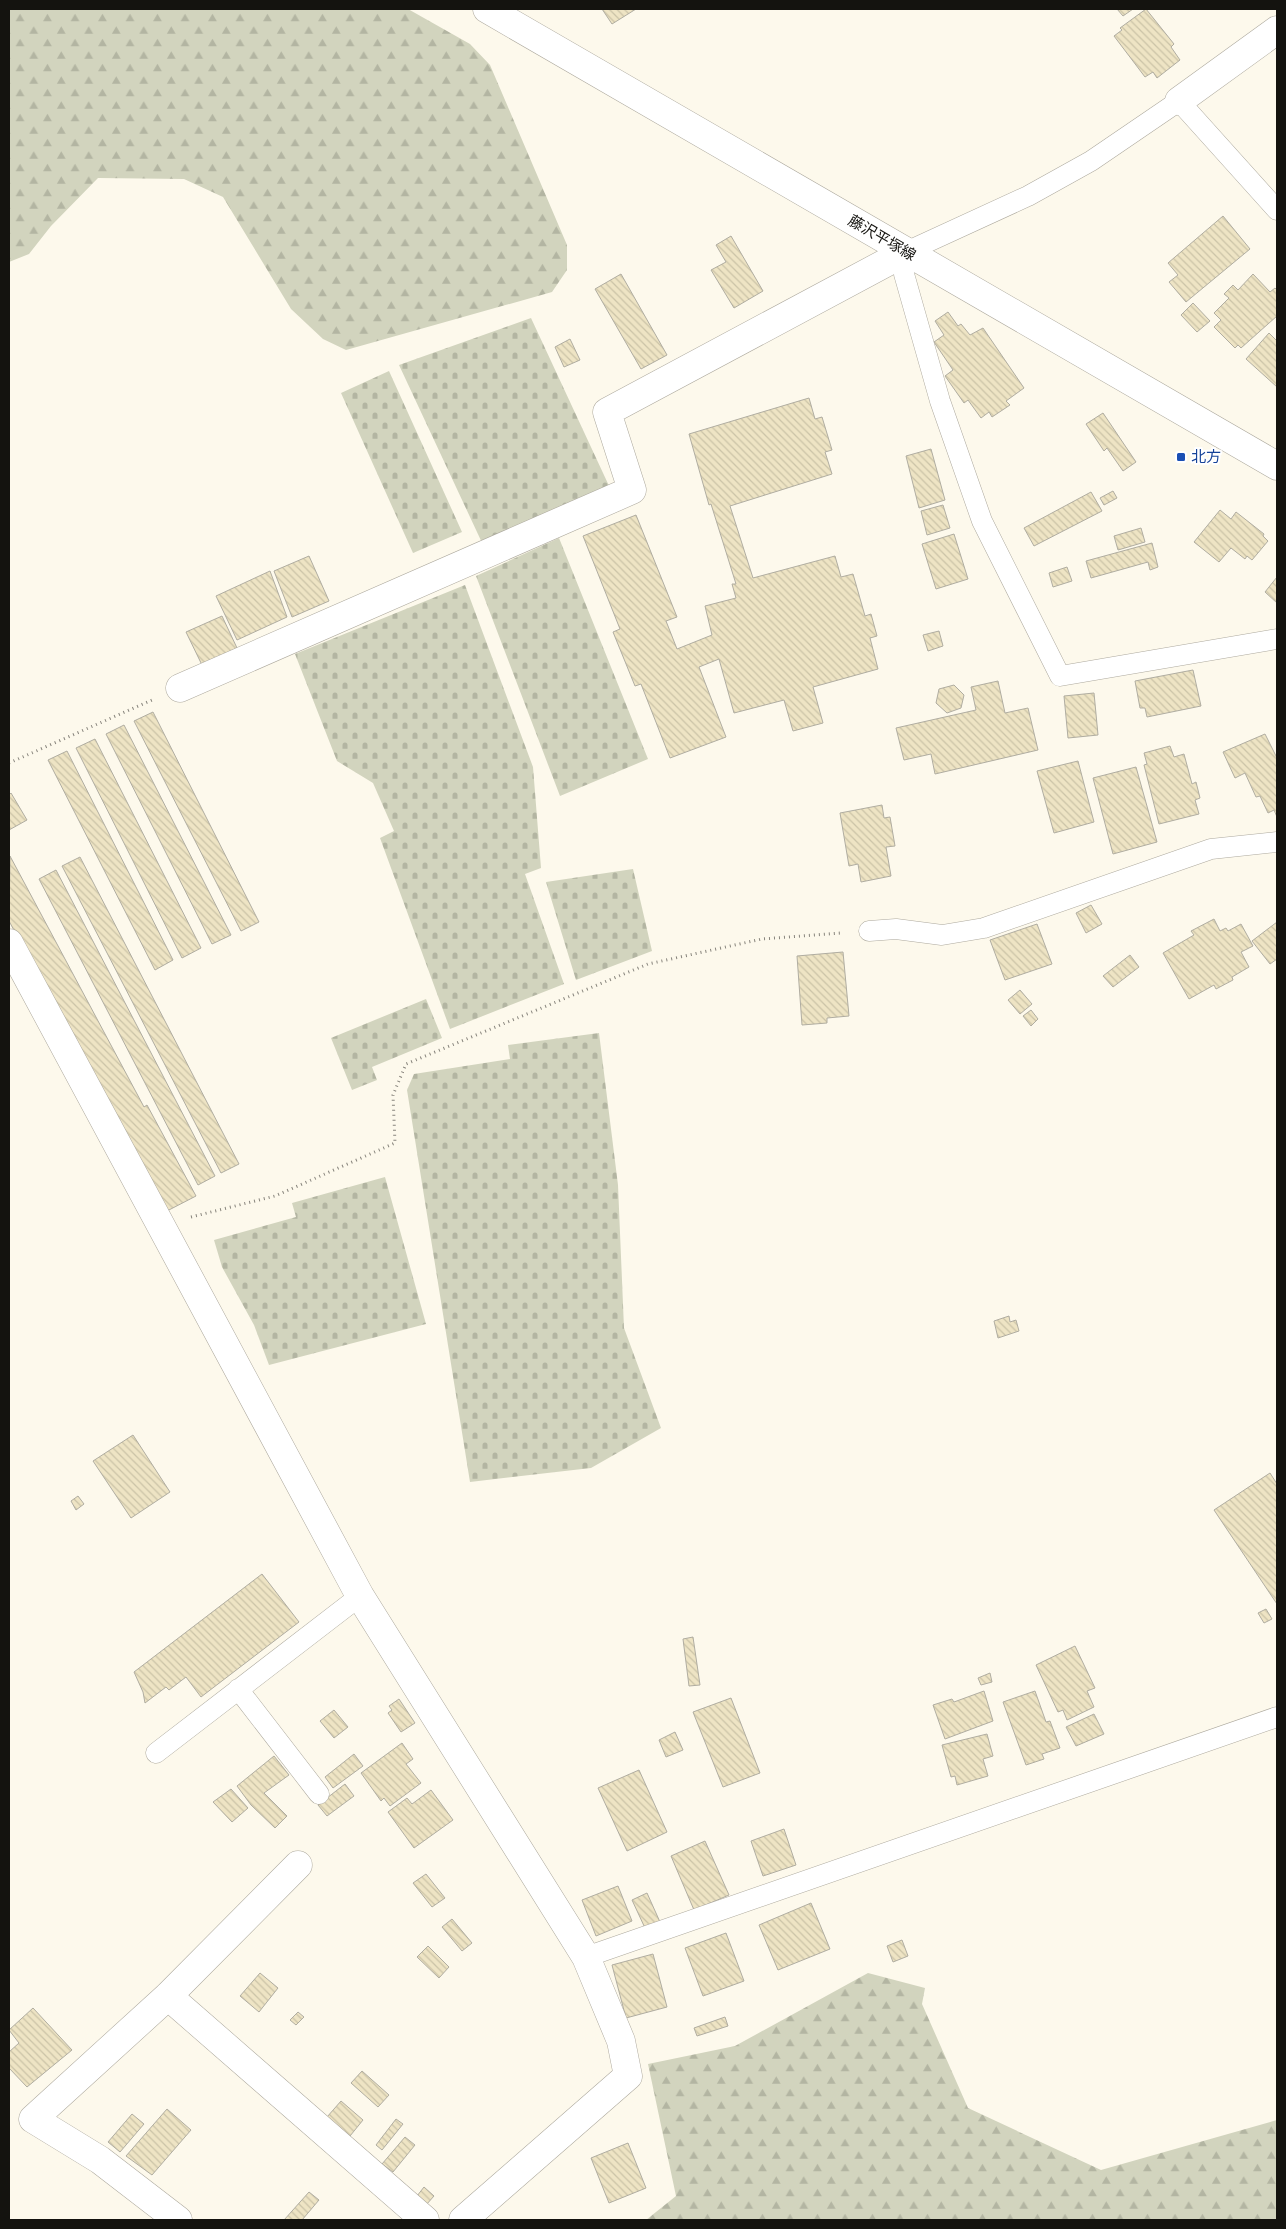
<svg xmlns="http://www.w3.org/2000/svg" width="1286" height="2229" font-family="'Sofia Sans Condensed','Noto Sans JP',sans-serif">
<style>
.forest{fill:url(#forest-firs)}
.cemetery{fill:url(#cemetery-stones)}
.building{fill:url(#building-back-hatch);stroke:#b0ada1}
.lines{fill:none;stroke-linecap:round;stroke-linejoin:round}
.lane-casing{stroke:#ada99e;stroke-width:21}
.street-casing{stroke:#ada99e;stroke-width:29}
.primary-casing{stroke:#ada99e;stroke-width:29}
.path{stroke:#87847c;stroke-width:3;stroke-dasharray:1 4;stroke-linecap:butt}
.lane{stroke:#fff;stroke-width:20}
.street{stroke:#fff;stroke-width:28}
.primary{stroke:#fff;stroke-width:28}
.transit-dot{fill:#1a4fb4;stroke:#fff;stroke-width:2}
.labels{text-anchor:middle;stroke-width:4;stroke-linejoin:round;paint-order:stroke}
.street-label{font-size:15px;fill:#14130f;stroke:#fff}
.transit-label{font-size:15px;fill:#164399;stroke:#fff;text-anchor:start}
</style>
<defs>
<pattern id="forest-firs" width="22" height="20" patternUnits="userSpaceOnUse" patternTransform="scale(1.25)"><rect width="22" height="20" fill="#d2d4be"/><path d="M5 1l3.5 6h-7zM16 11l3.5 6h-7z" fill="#b3b5a2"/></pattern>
<pattern id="cemetery-stones" width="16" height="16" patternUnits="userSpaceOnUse" patternTransform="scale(1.25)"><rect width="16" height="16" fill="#d2d4be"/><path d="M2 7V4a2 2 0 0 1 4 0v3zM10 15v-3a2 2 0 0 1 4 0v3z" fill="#b3b5a2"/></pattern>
<pattern id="building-back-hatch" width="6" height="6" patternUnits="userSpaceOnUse" patternTransform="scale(1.25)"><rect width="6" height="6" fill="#eee4c4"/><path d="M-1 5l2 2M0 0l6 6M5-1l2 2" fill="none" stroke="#cbc3a7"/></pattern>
</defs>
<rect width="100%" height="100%" fill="#fdf9ec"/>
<!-- forest -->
<path class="forest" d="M 9,9 L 408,9 L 470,44 L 490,65 L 567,245 L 567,270 L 552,292 L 346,350 L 323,339 L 291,309 L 223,197 L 184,179 L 98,178 L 51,226 L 29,254 L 9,262 Z
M 868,1973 L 925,1988 L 922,2004 L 968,2108 L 1101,2170 L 1277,2120 L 1277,2220 L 646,2220 L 676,2196 L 648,2064 L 735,2046 Z"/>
<!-- cemetery -->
<path class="cemetery" d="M 531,318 L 610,488 L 484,547 L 399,365 Z
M 389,371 L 462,532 L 413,553 L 341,393 Z
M 559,538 L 648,759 L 560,796 L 476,576 Z
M 465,585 L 533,767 L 541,868 L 525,874 L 564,984 L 450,1029 L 380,838 L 394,831 L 373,783 L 337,761 L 295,654 Z
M 633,869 L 652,951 L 576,980 L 546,882 Z
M 426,999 L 442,1038 L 372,1067 L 377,1080 L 352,1090 L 331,1038 Z
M 599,1033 L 618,1185 L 624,1328 L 661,1428 L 591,1468 L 470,1482 L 407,1090 L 414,1074 L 510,1059 L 508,1045 Z
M 385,1177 L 426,1324 L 269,1365 L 254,1325 L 222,1267 L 214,1240 L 296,1217 L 292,1203 Z"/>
<!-- building -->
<path class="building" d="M 602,9 L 636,9 L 612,24 Z
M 1117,9 L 1133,9 L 1123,16 Z
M 1146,9 L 1174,44 L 1171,47 L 1180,60 L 1157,78 L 1153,72 L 1145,77 L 1114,36 L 1122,30 L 1120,28 Z
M 1223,216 L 1250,249 L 1186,302 L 1169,282 L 1178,275 L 1168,263 Z
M 731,236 L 763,291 L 734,308 L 711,270 L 726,262 L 716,245 Z
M 621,274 L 667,355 L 641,369 L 595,289 Z
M 1253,274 L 1270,292 L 1275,288 L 1277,290 L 1277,316 L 1241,348 L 1238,345 L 1235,348 L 1214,327 L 1221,320 L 1214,313 L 1229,298 L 1224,294 L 1233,285 L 1238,290 Z
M 1193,303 L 1210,321 L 1197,332 L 1181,315 Z
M 948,312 L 958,326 L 961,324 L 970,335 L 983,328 L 1024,388 L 1006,401 L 1010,405 L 992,417 L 989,412 L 981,418 L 968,400 L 964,403 L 945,376 L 953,370 L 934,342 L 944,335 L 935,321 Z
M 1269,333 L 1277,341 L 1277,387 L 1246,359 Z
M 570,339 L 580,360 L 564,367 L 555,347 Z
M 809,398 L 815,419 L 822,417 L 832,450 L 825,452 L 832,474 L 730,506 L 753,578 L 835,556 L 841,577 L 853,574 L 865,616 L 871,614 L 877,636 L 870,638 L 878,669 L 813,687 L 823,723 L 793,731 L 784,700 L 734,713 L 719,659 L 699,667 L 726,737 L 670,758 L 641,684 L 635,686 L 613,632 L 620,629 L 583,536 L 636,515 L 677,617 L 666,621 L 677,649 L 712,635 L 705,606 L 736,598 L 732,584 L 736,584 L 711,504 L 709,505 L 689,434 Z
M 1103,413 L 1136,462 L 1123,471 L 1107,448 L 1104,451 L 1086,424 Z
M 931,449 L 945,500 L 919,508 L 906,456 Z
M 1113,491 L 1117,498 L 1104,505 L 1100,498 Z
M 1091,492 L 1102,511 L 1034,546 L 1024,528 Z
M 943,505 L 950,528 L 927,535 L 921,511 Z
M 1220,510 L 1231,519 L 1236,512 L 1264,534 L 1263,536 L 1268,541 L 1252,560 L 1247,556 L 1245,559 L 1231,548 L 1219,562 L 1194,542 Z
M 1141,528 L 1145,542 L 1118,550 L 1114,536 Z
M 954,534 L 968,579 L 936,589 L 922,544 Z
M 1152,543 L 1158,567 L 1150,570 L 1148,562 L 1091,578 L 1086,561 Z
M 309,556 L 329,601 L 292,617 L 274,571 Z
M 1067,567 L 1072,581 L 1053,587 L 1049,573 Z
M 270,571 L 287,617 L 237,640 L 216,596 Z
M 1277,577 L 1277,603 L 1265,592 Z
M 222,616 L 237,648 L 202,665 L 186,632 Z
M 939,631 L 943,646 L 928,651 L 923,635 Z
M 1193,670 L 1201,706 L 1147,717 L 1145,708 L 1140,708 L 1135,681 Z
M 998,681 L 1005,713 L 1028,708 L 1038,750 L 935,774 L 931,754 L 904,760 L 896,728 L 976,710 L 971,687 Z
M 954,685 L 964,695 L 961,708 L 947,713 L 936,703 L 939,689 Z
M 1094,693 L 1098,735 L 1068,738 L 1064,696 Z
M 153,712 L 259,922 L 241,931 L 134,721 Z
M 124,725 L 231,935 L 212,944 L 106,734 Z
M 1265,734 L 1277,758 L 1277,817 L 1274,810 L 1268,813 L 1260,796 L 1256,797 L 1245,773 L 1235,778 L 1223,752 Z
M 95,739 L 201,948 L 182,958 L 76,748 Z
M 1170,746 L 1174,757 L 1184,754 L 1192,784 L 1196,782 L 1200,798 L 1195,800 L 1199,814 L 1159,824 L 1144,765 L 1147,764 L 1144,753 Z
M 67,751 L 173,960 L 155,970 L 48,760 Z
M 1078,761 L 1094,822 L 1054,833 L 1037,771 Z
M 1136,767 L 1157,842 L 1113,854 L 1093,778 Z
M 11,793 L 27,820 L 9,830 L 9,795 Z
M 882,805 L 884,818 L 890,817 L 895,846 L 886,847 L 891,876 L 861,882 L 858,864 L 849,866 L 840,813 Z
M 10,856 L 144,1107 L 147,1105 L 196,1196 L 165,1212 L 9,921 Z
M 80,857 L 239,1164 L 221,1173 L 62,866 Z
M 56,870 L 215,1176 L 198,1185 L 39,879 Z
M 1091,905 L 1102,924 L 1086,933 L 1076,913 Z
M 1214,919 L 1220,931 L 1226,928 L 1228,931 L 1241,924 L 1253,946 L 1241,952 L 1249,967 L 1232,977 L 1233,980 L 1216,989 L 1214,985 L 1189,999 L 1163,953 L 1194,935 L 1191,931 Z
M 1277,922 L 1277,959 L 1270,964 L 1252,941 Z
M 1037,924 L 1052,964 L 1005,980 L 990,940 Z
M 843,952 L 849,1016 L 827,1018 L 827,1023 L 802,1025 L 797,956 Z
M 1130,955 L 1139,967 L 1113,987 L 1103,976 Z
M 1020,990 L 1032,1004 L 1020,1014 L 1008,1000 Z
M 1031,1010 L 1038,1019 L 1031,1026 L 1023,1016 Z
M 1009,1316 L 1010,1322 L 1016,1320 L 1019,1331 L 998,1338 L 994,1321 Z
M 133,1435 L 170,1492 L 131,1518 L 93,1461 Z
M 1270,1473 L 1277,1484 L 1277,1604 L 1214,1510 Z
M 78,1496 L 84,1504 L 76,1510 L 71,1501 Z
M 262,1574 L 299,1622 L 201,1697 L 186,1677 L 169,1690 L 166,1687 L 145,1703 L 143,1692 L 134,1672 Z
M 1266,1609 L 1272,1619 L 1264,1623 L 1258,1613 Z
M 693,1637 L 700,1685 L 689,1686 L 683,1639 Z
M 1075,1646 L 1095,1688 L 1087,1691 L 1094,1707 L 1067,1720 L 1063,1710 L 1058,1712 L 1036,1665 Z
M 990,1673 L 992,1682 L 981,1685 L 978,1678 Z
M 984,1691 L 993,1721 L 945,1739 L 933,1705 L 952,1699 L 954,1702 Z
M 1035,1691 L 1046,1722 L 1050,1721 L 1060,1748 L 1042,1754 L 1044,1759 L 1026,1765 L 1003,1702 Z
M 731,1698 L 760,1773 L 723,1787 L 693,1712 Z
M 399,1699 L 415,1723 L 401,1732 L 388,1713 L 392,1710 L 389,1706 Z
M 334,1710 L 348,1727 L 334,1738 L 320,1721 Z
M 1094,1714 L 1104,1734 L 1076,1746 L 1066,1727 Z
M 675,1732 L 683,1750 L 666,1757 L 659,1740 Z
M 987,1734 L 993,1756 L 983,1759 L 988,1776 L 957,1785 L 955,1776 L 951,1777 L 942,1745 Z
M 402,1743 L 413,1759 L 406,1764 L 421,1783 L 390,1806 L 384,1798 L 381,1801 L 361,1773 Z
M 354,1754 L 363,1766 L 333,1788 L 325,1777 Z
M 274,1756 L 289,1775 L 264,1793 L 287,1816 L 275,1828 L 251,1805 L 237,1786 Z
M 639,1770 L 667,1832 L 627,1851 L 598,1788 Z
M 345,1784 L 354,1796 L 327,1816 L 318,1805 Z
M 231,1789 L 248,1808 L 232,1822 L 213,1802 Z
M 431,1790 L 453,1820 L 414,1848 L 388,1812 L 407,1798 L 412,1804 Z
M 784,1829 L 796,1865 L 763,1876 L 751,1841 Z
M 705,1841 L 729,1895 L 694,1910 L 671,1856 Z
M 426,1874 L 445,1898 L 432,1907 L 413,1883 Z
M 618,1886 L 632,1921 L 596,1936 L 582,1900 Z
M 647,1893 L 660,1922 L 645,1928 L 632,1900 Z
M 811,1903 L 830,1949 L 778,1970 L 759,1925 Z
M 452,1919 L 472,1943 L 462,1951 L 442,1927 Z
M 726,1933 L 744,1981 L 703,1996 L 685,1948 Z
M 902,1940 L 908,1956 L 893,1962 L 887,1946 Z
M 428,1946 L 449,1967 L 439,1978 L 417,1957 Z
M 653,1954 L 667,2007 L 626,2018 L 612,1965 Z
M 260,1973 L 278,1988 L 259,2012 L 240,1996 Z
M 33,2008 L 72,2050 L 27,2087 L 9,2068 L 9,2052 L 19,2043 L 9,2030 Z
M 298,2012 L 304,2017 L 296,2025 L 290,2020 Z
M 725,2017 L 728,2026 L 697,2036 L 694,2028 Z
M 362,2071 L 389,2095 L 378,2107 L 351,2083 Z
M 341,2101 L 363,2120 L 350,2136 L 327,2117 Z
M 167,2109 L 191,2130 L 152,2175 L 126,2156 Z
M 132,2114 L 144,2124 L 120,2152 L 108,2142 Z
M 396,2119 L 403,2124 L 382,2150 L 376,2145 Z
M 405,2137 L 415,2145 L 393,2172 L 382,2164 Z
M 628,2143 L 646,2188 L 609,2203 L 591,2158 Z
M 424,2187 L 434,2196 L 426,2205 L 417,2196 Z
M 309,2192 L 319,2200 L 302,2220 L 284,2220 Z"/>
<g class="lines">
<defs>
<path id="lane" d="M 1277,210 L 1179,101 L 1091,161 L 1028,196 L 906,252 L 904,274 L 940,401 L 982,521 L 1060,676 L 1277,639
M 869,931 L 896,929 L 942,935 L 984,928 L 1211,849 L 1277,842
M 238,1689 L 319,1794
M 156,1753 L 360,1596
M 586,1957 L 1277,1717"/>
<path id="street" d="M 1179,101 L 1277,30
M 180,688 L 632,490 L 607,412 L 906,252
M 9,943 L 360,1596 L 586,1957 L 621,2041 L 628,2076 L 463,2220
M 168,1996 L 425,2220
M 178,2220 L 100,2160 L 33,2119 L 168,1996 L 298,1865"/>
<path id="primary" d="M 487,9 L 1277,466"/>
</defs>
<!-- lane casing -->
<use href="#lane" class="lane-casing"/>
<!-- street casing -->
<use href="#street" class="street-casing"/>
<!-- primary casing -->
<use href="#primary" class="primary-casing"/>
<!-- path -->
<path class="path" d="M 9,763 L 152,700
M 191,1217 L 275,1196 L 395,1143 L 393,1095 L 406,1064 L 648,964 L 762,939 L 841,933"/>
<!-- lane -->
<use href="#lane" class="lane"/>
<!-- street -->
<use href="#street" class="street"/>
<!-- primary -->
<use href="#primary" class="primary"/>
</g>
<!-- markers -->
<rect class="transit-dot" x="1176" y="452" width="10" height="10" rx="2.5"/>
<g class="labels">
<!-- street labels -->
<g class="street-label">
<text transform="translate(882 238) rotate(30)" y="5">藤沢平塚線</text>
</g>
<!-- transit labels -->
<g class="transit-label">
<text x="1191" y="462">北方</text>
</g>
</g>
<!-- border -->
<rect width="1286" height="2229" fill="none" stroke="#14130f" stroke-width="20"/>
</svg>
